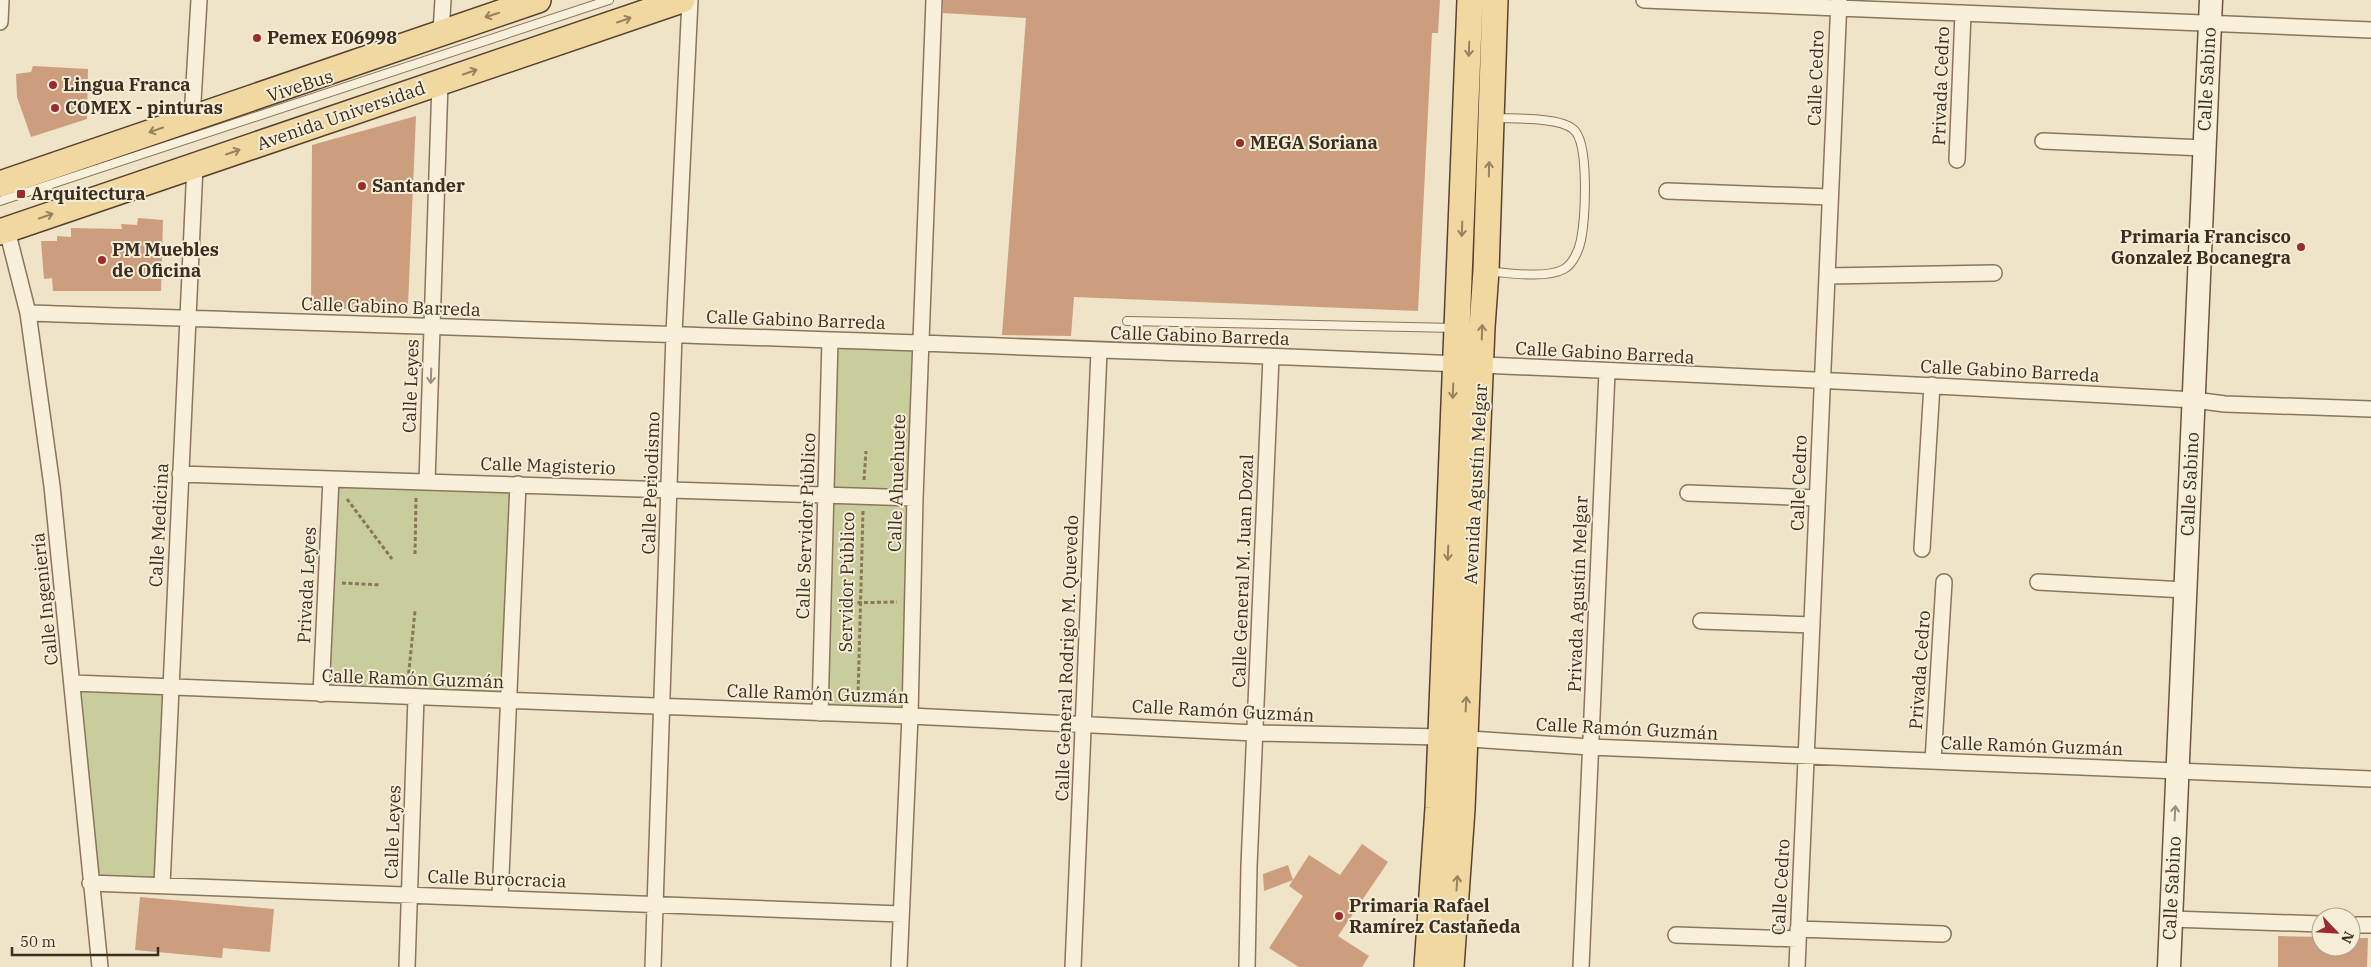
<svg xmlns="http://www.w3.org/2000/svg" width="2371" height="967" font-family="'IBM Plex Serif',serif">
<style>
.green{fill:#c8cd9b}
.building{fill:#cd9e7e}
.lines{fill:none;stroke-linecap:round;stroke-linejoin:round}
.lane-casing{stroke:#8b755c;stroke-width:10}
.street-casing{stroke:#8b755c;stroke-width:18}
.secondary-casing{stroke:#6d563f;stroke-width:25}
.primary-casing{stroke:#594330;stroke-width:28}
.path{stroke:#8b755c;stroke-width:3;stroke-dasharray:4 2.5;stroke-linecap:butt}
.lane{stroke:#f9f0db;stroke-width:8}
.street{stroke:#f9f0db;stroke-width:15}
.secondary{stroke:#f9f0db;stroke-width:22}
.primary{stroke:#f1d8a1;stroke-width:25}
.oneway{stroke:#968260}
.oneway2{stroke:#9a8e7e}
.poi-dot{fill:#9a2c2d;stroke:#f6edd7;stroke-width:2}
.labels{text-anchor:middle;stroke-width:4;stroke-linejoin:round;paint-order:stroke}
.poi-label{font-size:18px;font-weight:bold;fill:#3b2d20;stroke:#f6edd7;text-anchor:start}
.street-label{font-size:18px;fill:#3b2d20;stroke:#f6edd7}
</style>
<rect width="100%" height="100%" fill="#efe3c8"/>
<!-- green -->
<path class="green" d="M 830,340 L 920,343 L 910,716 L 820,713 Z
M 331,479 L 518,484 L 508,702 L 321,694 Z
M 73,683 L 171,687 L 162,885 L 90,883 Z"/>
<!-- building -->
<path class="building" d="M 943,0 L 1440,0 L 1438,33 L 1432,33 L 1418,311 L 1074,297 L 1071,336 L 1002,335 L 1026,18 L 943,13 Z
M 33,66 L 88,69 L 87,119 L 31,137 L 17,97 L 16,74 L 31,72 Z
M 416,116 L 408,305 L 311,311 L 312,145 Z
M 138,218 L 163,220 L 161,291 L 53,291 L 52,278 L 44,279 L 41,241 L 57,241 L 57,236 L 71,237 L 71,228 L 122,229 L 121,224 L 137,225 Z
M 1362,844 L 1388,862 L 1338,936 L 1369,956 L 1362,967 L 1299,967 L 1269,948 L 1303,896 L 1289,886 L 1309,855 L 1340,875 Z
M 1288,865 L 1293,880 L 1264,891 L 1263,874 Z
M 140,897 L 274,909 L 270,952 L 223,948 L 222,958 L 135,950 Z
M 2278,936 L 2321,937 L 2321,947 L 2351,947 L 2351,938 L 2368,938 L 2367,967 L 2278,967 Z"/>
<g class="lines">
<defs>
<path id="lane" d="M 0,201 L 609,0
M 1488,271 C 1508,273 1546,279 1564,269 C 1573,264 1579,250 1581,240 C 1585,219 1590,142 1573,129 C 1559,117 1514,119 1495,118
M 1127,321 L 1455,328"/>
<path id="street" d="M 1644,0 L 2371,30
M 0,22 L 1,0
M 441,32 L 443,0
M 192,118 L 199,0
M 2043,141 L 2204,148
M 1957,160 L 1963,13
M 1667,191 L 1830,197
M 7,230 L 28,313 L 52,486 L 100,967
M 1827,276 L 1994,273
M 28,313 C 750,337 1473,359 2194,400 L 2225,404 L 2371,409
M 180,474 L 915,498
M 427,482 L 440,82
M 1688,493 L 1817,498
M 1922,549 L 1932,385
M 2038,582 L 2185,590
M 1701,621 L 1812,625
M 73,683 L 910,716 L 1255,733 L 1441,737 L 1590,747 L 2371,779
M 321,694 L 331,479
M 820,713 L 830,340
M 1933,761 L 1944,582
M 90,883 L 901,914
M 162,885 L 195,165
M 500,898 L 518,484
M 2171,919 L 2321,924
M 2351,925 L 2371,925
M 1798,929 L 1943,934
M 1676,935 L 1798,939
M 407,967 L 416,697
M 653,967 L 674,334 L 690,0
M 899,967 L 910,716 L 915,498 L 934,0
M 1073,967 L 1099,351
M 1247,967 L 1249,866 L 1271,357
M 1581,967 L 1607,372
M 1797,967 L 1839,0"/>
<path id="secondary" d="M 2169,967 L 2211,0"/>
<path id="primary" d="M 0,184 L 538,0
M 0,232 L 682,0
M 1427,967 L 1438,808 L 1470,0
M 1451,967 L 1462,809 L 1482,327 L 1486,271 L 1495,0"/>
</defs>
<!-- lane casing -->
<use href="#lane" class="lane-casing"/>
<!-- street casing -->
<use href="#street" class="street-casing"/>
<!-- secondary casing -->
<use href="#secondary" class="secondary-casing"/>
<!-- primary casing -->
<use href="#primary" class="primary-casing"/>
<!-- path -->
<path class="path" d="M 864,480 L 866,451
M 347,499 L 392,559
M 415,554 L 416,497
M 342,583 L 381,585
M 838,603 L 897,602
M 408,680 L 415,611
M 858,697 L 863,511"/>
<!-- lane -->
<use href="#lane" class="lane"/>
<!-- street -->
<use href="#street" class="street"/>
<!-- secondary -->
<use href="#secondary" class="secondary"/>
<!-- primary -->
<use href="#primary" class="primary"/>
</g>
<!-- one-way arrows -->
<defs><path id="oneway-shaft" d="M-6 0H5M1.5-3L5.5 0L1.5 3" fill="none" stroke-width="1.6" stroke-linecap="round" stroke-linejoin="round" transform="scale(1.25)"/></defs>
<g class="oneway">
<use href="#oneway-shaft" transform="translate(492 15) rotate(162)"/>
<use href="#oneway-shaft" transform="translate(624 20) rotate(-19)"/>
<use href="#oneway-shaft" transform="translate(1469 49) rotate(92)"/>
<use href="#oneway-shaft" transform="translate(470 72) rotate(-19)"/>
<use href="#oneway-shaft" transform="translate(156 130) rotate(161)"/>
<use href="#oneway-shaft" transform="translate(233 152) rotate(-19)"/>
<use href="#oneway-shaft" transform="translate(1489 169) rotate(-89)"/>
<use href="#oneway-shaft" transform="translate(46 216) rotate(-19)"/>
<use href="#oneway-shaft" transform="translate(1462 229) rotate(92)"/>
<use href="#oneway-shaft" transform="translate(1482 332) rotate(-88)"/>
<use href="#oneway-shaft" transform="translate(1453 391) rotate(92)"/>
<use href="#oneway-shaft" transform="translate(1448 553) rotate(92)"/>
<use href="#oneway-shaft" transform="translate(1466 704) rotate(-87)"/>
<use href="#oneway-shaft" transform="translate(1457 883) rotate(-86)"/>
</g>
<g class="oneway2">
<use href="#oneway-shaft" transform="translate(431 376) rotate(92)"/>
<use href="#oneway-shaft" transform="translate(2175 813) rotate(-87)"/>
</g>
<!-- markers -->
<g class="poi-dot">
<circle cx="257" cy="38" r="5"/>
<circle cx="53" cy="85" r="5"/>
<circle cx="55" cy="108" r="5"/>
<circle cx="1240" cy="143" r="5"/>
<circle cx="362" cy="186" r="5"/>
<rect x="16" y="189" width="10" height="10" rx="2.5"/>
<circle cx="2301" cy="247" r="5"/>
<circle cx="102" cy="260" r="5"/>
<circle cx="1339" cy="916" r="5"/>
</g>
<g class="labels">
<!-- poi labels -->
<g class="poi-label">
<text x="267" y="44">Pemex E06998</text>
<text x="63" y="91">Lingua Franca</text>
<text x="65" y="114">COMEX - pinturas</text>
<text x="1250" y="149">MEGA Soriana</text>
<text x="372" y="192">Santander</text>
<text x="31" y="200">Arquitectura</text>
<text x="2291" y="243" text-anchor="end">Primaria Francisco<tspan x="2291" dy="21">Gonzalez Bocanegra</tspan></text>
<text x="112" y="256">PM Muebles<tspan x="112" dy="21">de Oficina</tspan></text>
<text x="1349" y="912">Primaria Rafael<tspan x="1349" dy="21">Ramírez Castañeda</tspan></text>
</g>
<!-- street labels -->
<g class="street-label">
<text transform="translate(1816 78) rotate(-88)" y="6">Calle Cedro</text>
<text transform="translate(2207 79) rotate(-87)" y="6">Calle Sabino</text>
<text transform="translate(300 86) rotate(-18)" y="6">ViveBus</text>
<text transform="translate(1941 86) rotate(-88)" y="6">Privada Cedro</text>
<text transform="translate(341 116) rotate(-19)" y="6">Avenida Universidad</text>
<text transform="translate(391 307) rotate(2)" y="6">Calle Gabino Barreda</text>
<text transform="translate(796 320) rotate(2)" y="6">Calle Gabino Barreda</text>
<text transform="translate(1200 336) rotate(2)" y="6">Calle Gabino Barreda</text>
<text transform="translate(1605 353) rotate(3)" y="6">Calle Gabino Barreda</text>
<text transform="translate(2010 371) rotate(3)" y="6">Calle Gabino Barreda</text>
<text transform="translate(411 386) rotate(-88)" y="6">Calle Leyes</text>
<text transform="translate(548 466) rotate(2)" y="6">Calle Magisterio</text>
<text transform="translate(651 483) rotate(-88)" y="6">Calle Periodismo</text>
<text transform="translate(897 483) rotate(-88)" y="6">Calle Ahuehuete</text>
<text transform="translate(1799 483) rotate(-88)" y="6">Calle Cedro</text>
<text transform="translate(1476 484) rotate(-87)" y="6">Avenida Agustín Melgar</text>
<text transform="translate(2190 484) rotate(-87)" y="6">Calle Sabino</text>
<text transform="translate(159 525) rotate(-87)" y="6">Calle Medicina</text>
<text transform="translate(806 526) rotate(-88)" y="6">Calle Servidor Público</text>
<text transform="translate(1243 571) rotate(-88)" y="6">Calle General M. Juan Dozal</text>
<text transform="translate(847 582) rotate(-89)" y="6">Servidor Público</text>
<text transform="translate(307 585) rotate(-87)" y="6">Privada Leyes</text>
<text transform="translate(1578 594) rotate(-88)" y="6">Privada Agustín Melgar</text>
<text transform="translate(45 599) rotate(-96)" y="6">Calle Ingeniería</text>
<text transform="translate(1067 658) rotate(-88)" y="6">Calle General Rodrigo M. Quevedo</text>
<text transform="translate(1920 670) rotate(-86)" y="6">Privada Cedro</text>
<text transform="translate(413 679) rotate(2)" y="6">Calle Ramón Guzmán</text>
<text transform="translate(818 694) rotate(2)" y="6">Calle Ramón Guzmán</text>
<text transform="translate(1223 711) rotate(3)" y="6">Calle Ramón Guzmán</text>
<text transform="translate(1627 729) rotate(3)" y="6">Calle Ramón Guzmán</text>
<text transform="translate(2032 746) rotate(2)" y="6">Calle Ramón Guzmán</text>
<text transform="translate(393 832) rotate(-88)" y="6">Calle Leyes</text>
<text transform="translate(497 879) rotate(2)" y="6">Calle Burocracia</text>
<text transform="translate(1781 887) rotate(-87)" y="6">Calle Cedro</text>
<text transform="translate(2172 888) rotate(-87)" y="6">Calle Sabino</text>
</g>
</g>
<!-- north arrow -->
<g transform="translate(2336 932) rotate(115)"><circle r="24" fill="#f6edd7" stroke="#aba08e"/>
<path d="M0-4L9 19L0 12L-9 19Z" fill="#9a2c2d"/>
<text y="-8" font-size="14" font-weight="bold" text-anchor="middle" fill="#3b2d20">N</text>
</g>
<!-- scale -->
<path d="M12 947v8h146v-8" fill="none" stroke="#3b2d20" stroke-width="2.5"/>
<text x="20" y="947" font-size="15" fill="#3b2d20" stroke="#f6edd7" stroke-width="4" paint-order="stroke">50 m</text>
</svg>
